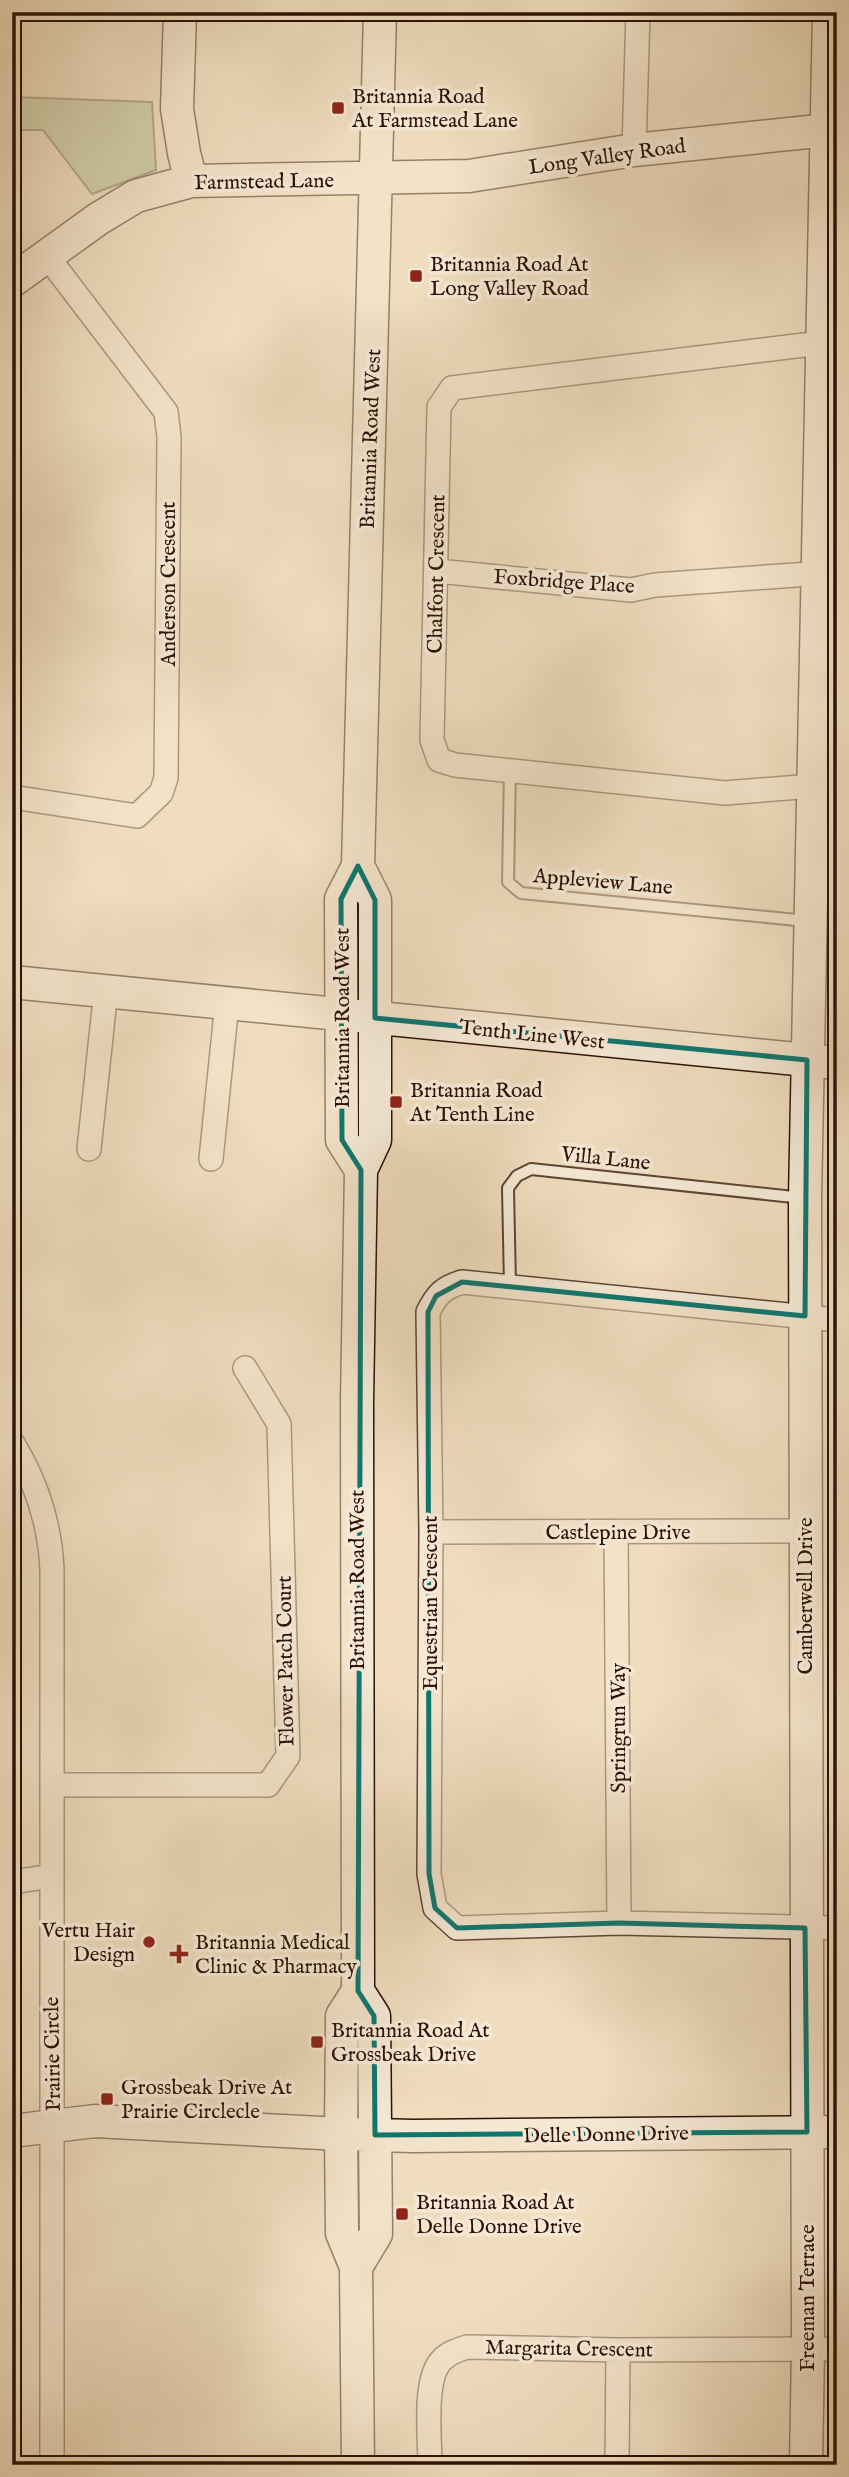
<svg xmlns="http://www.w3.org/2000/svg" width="849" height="2477" font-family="'IM FELL English',serif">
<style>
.green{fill:#b2c297;stroke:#706a4e;stroke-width:2}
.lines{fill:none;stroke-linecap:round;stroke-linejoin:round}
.lane-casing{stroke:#5e4434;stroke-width:14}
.street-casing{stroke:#5e4434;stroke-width:26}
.secondary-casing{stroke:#2d1106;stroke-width:35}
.lane{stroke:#f5e9d5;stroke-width:10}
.street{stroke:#f5e9d5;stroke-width:23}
.secondary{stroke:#f5e9d5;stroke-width:32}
.marked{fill:none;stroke:#0f766e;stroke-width:5;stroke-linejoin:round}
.poi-dot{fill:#8f2418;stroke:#f5e9d5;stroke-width:2.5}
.labels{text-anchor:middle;stroke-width:7;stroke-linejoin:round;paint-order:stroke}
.poi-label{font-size:21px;fill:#2d1106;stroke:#f5e9d5;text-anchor:start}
.street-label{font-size:21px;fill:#2d1106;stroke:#f5e9d5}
</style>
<rect width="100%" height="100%" fill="#efddbe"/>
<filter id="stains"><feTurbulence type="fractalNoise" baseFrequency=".00286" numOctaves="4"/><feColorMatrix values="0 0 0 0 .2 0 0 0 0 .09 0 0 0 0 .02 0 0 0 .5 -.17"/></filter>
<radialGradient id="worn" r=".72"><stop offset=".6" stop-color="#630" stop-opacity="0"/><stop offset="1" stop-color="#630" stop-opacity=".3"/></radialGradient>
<!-- green -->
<path class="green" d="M 12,97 L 152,102 L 156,170 L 92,194 L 43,130 L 12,130 Z"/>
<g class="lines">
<defs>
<path id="lane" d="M 510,770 L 508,882 L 521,893 L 807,921
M 510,1286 L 508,1188 L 517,1176 L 531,1169 L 803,1198"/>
<path id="street" d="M 634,150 L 638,12
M 437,571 L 631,590 L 655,585 L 837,572
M 813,786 L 725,793 L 455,765 L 439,760 L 432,740 L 439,407 L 452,388 L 837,341
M 12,797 L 137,816 L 161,793 L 166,778 L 169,437 L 166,412 L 47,256
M 89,1149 L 106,990
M 211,1159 L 227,1003
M 837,1320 L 462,1282 C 443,1288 437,1294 428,1312 L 431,1532 L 429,1874 L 435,1908 L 457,1928 L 619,1923 L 837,1928
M 12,1442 C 36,1481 50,1524 52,1570 L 52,2465
M 431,1532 L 805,1531
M 616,1532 L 619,1923
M 53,1785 L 268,1785 L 288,1756 L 279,1424 L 245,1368
M 12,1882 L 52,1876
M 430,2465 C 430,2439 423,2378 442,2360 C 448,2353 458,2350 467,2347 L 618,2350 L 837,2349
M 617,2465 L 618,2350"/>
<path id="secondary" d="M 180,12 L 177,109 L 184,153 L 191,181
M 12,281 L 98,219 L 136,196 L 191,181 L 469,176 L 634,150 L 837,129
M 12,982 L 837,1063
M 361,1170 L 342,1140 L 341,899 L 358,866 L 380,12
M 12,2131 L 95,2121 L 341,2134 L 413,2136 L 837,2132
M 356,2267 L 376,2234 L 374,2016 L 358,1991 L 357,1402 L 361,1170 L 375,1140 L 375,900 L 358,866
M 358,2465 L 356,2267 L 342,2233 L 341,2134 L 342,2016 L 358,1991
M 806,2465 L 808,2349 L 805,1198 L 829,12"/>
</defs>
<!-- lane casing -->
<use href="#lane" class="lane-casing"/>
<!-- street casing -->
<use href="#street" class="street-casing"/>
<!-- secondary casing -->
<use href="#secondary" class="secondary-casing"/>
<!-- lane -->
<use href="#lane" class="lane"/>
<!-- street -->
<use href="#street" class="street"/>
<!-- secondary -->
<use href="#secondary" class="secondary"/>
</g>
<!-- marked area -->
<path d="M0 0H849V2477H0ZM 358,866 L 375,900 L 375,1018 L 807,1060 L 805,1316 L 462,1282 L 436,1296 L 428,1312 L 429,1874 L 435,1908 L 457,1928 L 619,1923 L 805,1928 L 807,2132 L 375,2135 L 374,2016 L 358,1991 L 361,1170 L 342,1140 L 341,899 Z" fill="#efddbe" fill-opacity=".55" fill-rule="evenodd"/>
<path class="marked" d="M 358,866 L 375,900 L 375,1018 L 807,1060 L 805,1316 L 462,1282 L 436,1296 L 428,1312 L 429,1874 L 435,1908 L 457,1928 L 619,1923 L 805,1928 L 807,2132 L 375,2135 L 374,2016 L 358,1991 L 361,1170 L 342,1140 L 341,899 Z"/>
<!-- markers -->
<g class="poi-dot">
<rect x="331" y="101" width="14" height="14" rx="3.5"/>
<rect x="409" y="269" width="14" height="14" rx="3.5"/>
<rect x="389" y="1095" width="14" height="14" rx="3.5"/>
<circle cx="149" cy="1942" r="7"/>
<path d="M175.5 1943.5h7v7h7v7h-7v7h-7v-7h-7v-7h7z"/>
<rect x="310" y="2035" width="14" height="14" rx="3.5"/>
<rect x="100" y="2092" width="14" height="14" rx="3.5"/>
<rect x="395" y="2207" width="14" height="14" rx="3.5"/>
</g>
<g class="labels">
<!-- poi labels -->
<g class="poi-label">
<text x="352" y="103">Britannia Road<tspan x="352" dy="24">At Farmstead Lane</tspan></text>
<text x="430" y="271">Britannia Road At<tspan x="430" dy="24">Long Valley Road</tspan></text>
<text x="410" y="1097">Britannia Road<tspan x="410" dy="24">At Tenth Line</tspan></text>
<text x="135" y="1937" text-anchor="end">Vertu Hair<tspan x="135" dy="24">Design</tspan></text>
<text x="195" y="1949">Britannia Medical<tspan x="195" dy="24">Clinic &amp; Pharmacy</tspan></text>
<text x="331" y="2037">Britannia Road At<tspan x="331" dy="24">Grossbeak Drive</tspan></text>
<text x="121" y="2094">Grossbeak Drive At<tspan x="121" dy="24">Prairie Circlecle</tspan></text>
<text x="416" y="2209">Britannia Road At<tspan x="416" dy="24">Delle Donne Drive</tspan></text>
</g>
<!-- street labels -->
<g class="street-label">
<text transform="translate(607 156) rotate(-8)" y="7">Long Valley Road</text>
<text transform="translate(264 181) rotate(-1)" y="7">Farmstead Lane</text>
<text transform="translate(370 439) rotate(-88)" y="7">Britannia Road West</text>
<text transform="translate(436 574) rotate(-89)" y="7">Chalfont Crescent</text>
<text transform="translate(564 581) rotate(4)" y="7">Foxbridge Place</text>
<text transform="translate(168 584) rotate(-90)" y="7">Anderson Crescent</text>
<text transform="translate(603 881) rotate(5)" y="7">Appleview Lane</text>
<text transform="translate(342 1018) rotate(-90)" y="7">Britannia Road West</text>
<text transform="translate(532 1034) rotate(6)" y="7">Tenth Line West</text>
<text transform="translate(606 1158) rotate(6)" y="7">Villa Lane</text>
<text x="618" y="1539">Castlepine Drive</text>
<text transform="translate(357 1580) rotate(-90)" y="7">Britannia Road West</text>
<text transform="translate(805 1596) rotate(-90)" y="7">Camberwell Drive</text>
<text transform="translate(430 1603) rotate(-90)" y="7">Equestrian Crescent</text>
<text transform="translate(285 1661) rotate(-91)" y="7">Flower Patch Court</text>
<text transform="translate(618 1728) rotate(-90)" y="7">Springrun Way</text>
<text transform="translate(52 2054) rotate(-91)" y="7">Prairie Circle</text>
<text transform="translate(606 2134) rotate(-1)" y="7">Delle Donne Drive</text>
<text transform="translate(807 2298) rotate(-90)" y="7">Freeman Terrace</text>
<text transform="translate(569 2348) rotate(1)" y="7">Margarita Crescent</text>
</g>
</g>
<!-- margin -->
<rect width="849" height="2477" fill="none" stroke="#efddbe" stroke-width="42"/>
<rect x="14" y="14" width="821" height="2449" fill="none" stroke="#2d1106" stroke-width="3.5"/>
<rect x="21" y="21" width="807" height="2435" fill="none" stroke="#2d1106" stroke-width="2"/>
<rect width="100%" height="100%" filter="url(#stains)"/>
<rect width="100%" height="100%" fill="url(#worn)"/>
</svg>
